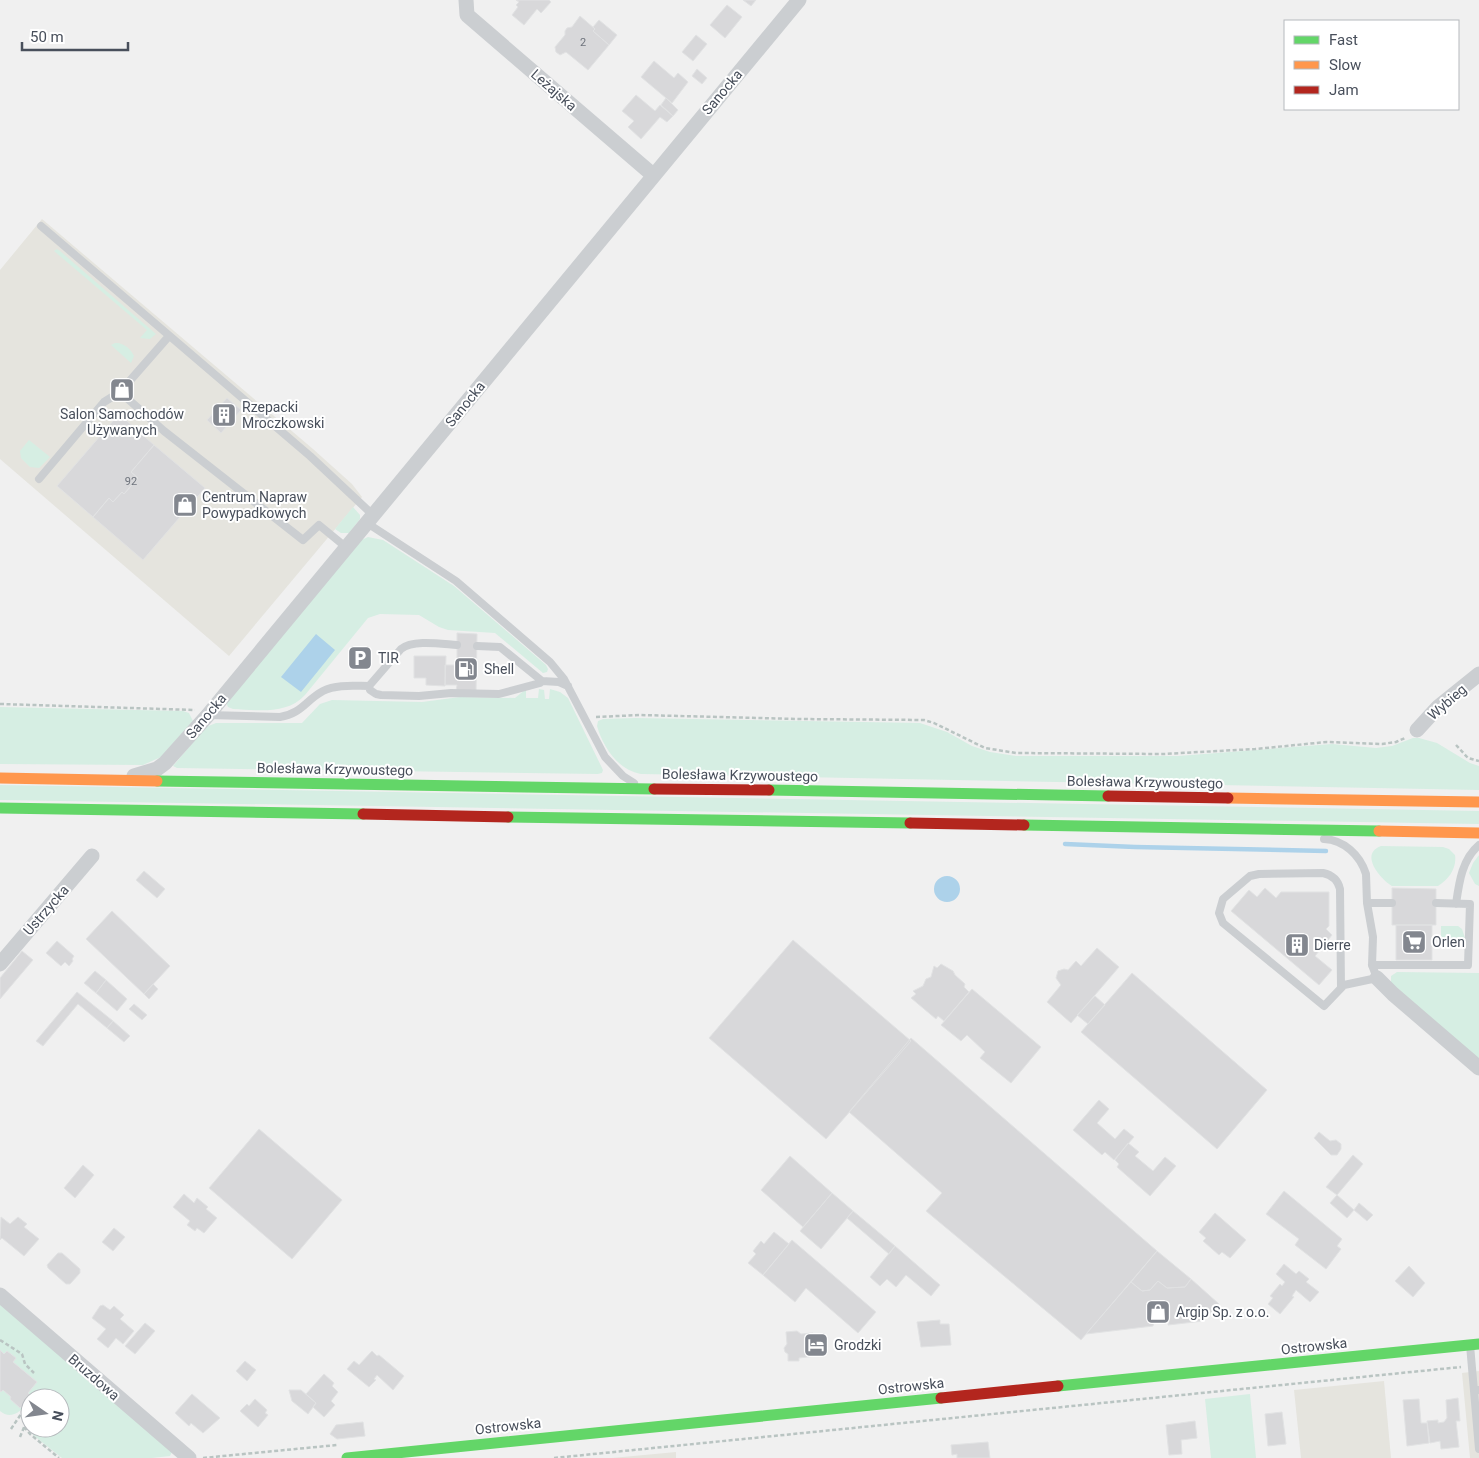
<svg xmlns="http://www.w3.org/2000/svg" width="1479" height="1458" font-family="Roboto,sans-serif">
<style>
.commercial{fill:#e5e4de}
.green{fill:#d6eee3}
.water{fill:#add2ea}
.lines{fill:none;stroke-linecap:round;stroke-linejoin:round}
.stream{stroke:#add2ea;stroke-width:4.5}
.building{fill:#d8d8da;stroke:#e1e2e3}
.path{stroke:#b9c4c2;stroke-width:2.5;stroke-dasharray:4 2.5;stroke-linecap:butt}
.lane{stroke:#cbced1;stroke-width:8}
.street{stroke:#cbced1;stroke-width:15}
.fast{stroke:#63d668;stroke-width:11}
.slow{stroke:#ff974d;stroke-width:11}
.jam{stroke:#b3261e;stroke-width:11}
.labels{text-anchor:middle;stroke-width:4;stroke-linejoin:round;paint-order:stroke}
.number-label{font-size:11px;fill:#6e737c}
.street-label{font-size:14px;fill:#484f5b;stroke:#fff}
.poi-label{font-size:14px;fill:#484f5b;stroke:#fff;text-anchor:start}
</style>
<rect width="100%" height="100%" fill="#f0f0f0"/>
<!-- commercial -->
<path class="commercial" d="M 42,219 L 313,449 L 352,484 L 362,497 L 229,656 L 0,459 L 0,270 Z
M 1479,1371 L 1479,1458 L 1470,1458 L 1462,1373 Z
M 1384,1381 L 1391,1458 L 1301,1458 L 1294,1390 Z
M 676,1452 L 676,1458 L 612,1458 Z"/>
<!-- green -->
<path class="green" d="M 57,249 L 60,251 L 156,334 L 150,339 L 140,338 L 147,330 L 54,251 Z
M 115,343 C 123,342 131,349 134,356 L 131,363 L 111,345 Z
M 29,440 L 50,457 L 39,468 L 30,467 L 21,458 L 20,451 Z
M 353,507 L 360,515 L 360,519 L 349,533 L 341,533 L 335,529 Z
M 368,537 L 383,540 L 454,586 L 546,665 L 548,669 L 547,672 L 543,673 L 495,633 L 448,630 L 439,627 L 419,615 L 380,614 L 368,618 L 305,695 C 287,715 257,710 233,709 L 228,707 L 226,702 L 359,541 Z
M 526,689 L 526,698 L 538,698 L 539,689 L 544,690 L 545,699 L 549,699 L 550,689 L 560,692 L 568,698 L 603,770 L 602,773 L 598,774 L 177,768 L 173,766 L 206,727 L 216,723 L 302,723 L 320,704 L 332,700 L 422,702 L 460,697 L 515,698 Z
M 0,707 L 183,711 L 189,713 L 193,721 L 161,757 L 143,765 L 0,764 Z
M 635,718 L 920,723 L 947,732 L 972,746 L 990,752 L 1016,756 L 1178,756 L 1332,744 L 1376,748 L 1392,746 L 1413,738 L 1419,738 L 1437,743 L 1470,763 L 1479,766 L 1479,790 L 641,774 C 618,770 603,747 597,726 L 598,721 L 603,719 Z
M 0,785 L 1479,811 L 1479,824 L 0,800 Z
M 1381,846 L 1443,847 L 1449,849 L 1455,855 C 1457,868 1449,879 1438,886 L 1392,886 C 1380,879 1359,854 1381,846 Z
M 1479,855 L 1479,886 L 1475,884 L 1469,873 L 1473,863 Z
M 1441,926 L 1458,926 L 1462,929 L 1465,938 L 1459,947 L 1445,948 L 1441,945 Z
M 1397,972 L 1479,973 L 1479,1059 L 1391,984 L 1391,976 Z
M 0,1304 L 172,1452 L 170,1456 L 152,1458 L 62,1458 L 33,1435 L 30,1429 L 30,1421 L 30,1428 L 60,1428 L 60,1398 L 38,1398 L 34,1395 L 28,1401 L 27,1400 L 28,1393 L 37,1382 L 13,1362 L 16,1358 L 4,1354 L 0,1350 Z
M 3,1390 L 11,1397 L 10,1399 L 20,1408 L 23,1405 L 25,1406 C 18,1414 9,1419 0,1411 L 0,1391 Z
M 1250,1394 L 1256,1458 L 1211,1458 L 1205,1399 Z"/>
<!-- water -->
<path class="water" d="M 316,634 L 335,650 L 301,692 L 281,677 Z
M934 889a13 13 0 1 1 26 0a13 13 0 1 1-26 0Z"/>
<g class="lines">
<!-- stream -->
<path class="stream" d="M 1065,844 L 1135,847 L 1326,851"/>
</g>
<!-- building -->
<path class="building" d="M 516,0 L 549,0 L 551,2 L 541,13 L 537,9 L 524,25 L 512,15 L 518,7 L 516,5 L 519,2 Z
M 743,0 L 756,0 L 751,6 Z
M 727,5 L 742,17 L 725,38 L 710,25 Z
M 580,16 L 595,29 L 593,31 L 609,45 L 588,70 L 566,52 L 560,55 L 556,52 L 555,47 L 565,35 L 565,31 L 567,28 L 572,27 Z
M 599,20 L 617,35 L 609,45 L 593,31 L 595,29 L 593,27 Z
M 696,35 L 707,44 L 693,61 L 682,52 Z
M 654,61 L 674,78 L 678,73 L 688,82 L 672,103 L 641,77 Z
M 697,69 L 707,78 L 702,84 L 692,76 Z
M 636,95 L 655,111 L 660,105 L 673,116 L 667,122 L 660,117 L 641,139 L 628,127 L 634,121 L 622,111 Z
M 666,98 L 678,110 L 673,116 L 661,105 Z
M 227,398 L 241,410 L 221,433 L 207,420 Z
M 119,414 L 154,445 L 131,472 L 138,478 L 124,494 L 122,492 L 113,502 L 109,498 L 93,517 L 57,486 Z
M 154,445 L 205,488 L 143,560 L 93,517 L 109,498 L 113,502 L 122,492 L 124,494 L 138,478 L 131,472 Z
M 457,633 L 477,634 L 476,692 L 456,691 L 457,685 L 445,685 L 445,665 L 457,665 Z
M 414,656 L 446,656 L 445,686 L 426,685 L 426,678 L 414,678 Z
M 144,871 L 165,889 L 157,898 L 136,880 Z
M 1265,888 L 1276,898 L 1281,892 L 1329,892 L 1329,926 L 1326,929 L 1332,935 L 1315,956 L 1332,970 L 1319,985 L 1231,911 L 1249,890 L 1257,897 Z
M 1392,888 L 1436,889 L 1436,925 L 1392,925 Z
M 112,911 L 170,966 L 144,994 L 86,939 Z
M 1396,925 L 1432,925 L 1432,960 L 1396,960 Z
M 793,940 L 911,1041 L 826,1139 L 709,1038 Z
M 57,941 L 74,956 L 72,959 L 73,961 L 69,966 L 65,962 L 61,966 L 46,953 Z
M 1097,948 L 1119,967 L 1071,1023 L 1047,1002 L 1061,985 L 1056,978 L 1058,971 L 1064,969 L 1068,970 L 1076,961 L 1081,966 Z
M 22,951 L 33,960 L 0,999 L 0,978 Z
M 941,964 L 953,971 L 955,975 L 965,984 L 964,987 L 969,992 L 944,1021 L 938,1016 L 936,1019 L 911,998 L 916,994 L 913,991 L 923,986 L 926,979 L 931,977 L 934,966 L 937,968 Z
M 95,971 L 106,980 L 96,993 L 84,983 Z
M 1132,973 L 1267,1090 L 1217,1149 L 1081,1032 Z
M 106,980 L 127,999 L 117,1011 L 96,993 Z
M 153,984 L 158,989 L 149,999 L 144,994 Z
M 972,989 L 1041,1047 L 1011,1083 L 980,1058 L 985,1052 L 967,1035 L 961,1041 L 941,1025 Z
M 77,992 L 113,1021 L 107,1028 L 78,1004 L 43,1046 L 36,1041 Z
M 1095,996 L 1105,1005 L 1088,1024 L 1077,1015 Z
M 134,1004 L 147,1015 L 142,1020 L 129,1009 Z
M 113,1021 L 130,1036 L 124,1042 L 107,1028 Z
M 911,1038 L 1157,1251 L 1081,1340 L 926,1211 L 942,1193 L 849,1112 Z
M 1099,1100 L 1109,1109 L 1097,1123 L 1115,1139 L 1124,1129 L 1134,1137 L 1114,1160 L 1105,1152 L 1102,1155 L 1073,1130 Z
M 259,1129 L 342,1200 L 292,1259 L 209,1188 Z
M 1319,1132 L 1330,1141 L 1336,1140 L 1341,1144 L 1341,1149 L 1337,1155 L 1331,1155 L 1314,1138 Z
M 1128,1143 L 1139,1152 L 1135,1156 L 1153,1171 L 1165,1157 L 1176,1166 L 1150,1196 L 1117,1167 L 1119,1164 L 1115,1160 Z
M 1353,1155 L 1363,1164 L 1337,1195 L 1326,1187 Z
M 790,1156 L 832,1193 L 803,1227 L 761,1190 Z
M 83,1165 L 94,1175 L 75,1198 L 64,1188 Z
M 1284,1191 L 1342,1239 L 1337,1246 L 1341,1249 L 1326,1269 L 1295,1245 L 1299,1239 L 1266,1214 Z
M 832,1193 L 853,1211 L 821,1249 L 800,1231 Z
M 184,1194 L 194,1203 L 197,1198 L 208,1207 L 206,1209 L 217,1218 L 204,1233 L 197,1228 L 195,1231 L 187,1225 L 190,1221 L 173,1207 Z
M 1337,1195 L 1354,1210 L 1347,1218 L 1330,1203 Z
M 1359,1203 L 1373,1215 L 1367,1221 L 1354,1210 Z
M 853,1211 L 895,1246 L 889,1254 L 847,1218 Z
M 1215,1213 L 1246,1240 L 1230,1258 L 1222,1252 L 1219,1255 L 1203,1241 L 1206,1238 L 1199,1232 Z
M 1,1217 L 10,1224 L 18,1217 L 27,1224 L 24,1227 L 39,1239 L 24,1256 L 2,1238 L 0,1240 Z
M 114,1228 L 125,1237 L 113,1251 L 102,1242 Z
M 774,1232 L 789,1244 L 763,1275 L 748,1263 L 756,1254 L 753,1251 L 761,1241 L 764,1244 Z
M 792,1240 L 876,1312 L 858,1333 L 806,1288 L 795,1302 L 763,1275 Z
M 895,1246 L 940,1285 L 931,1296 L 906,1275 L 896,1287 L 887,1279 L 880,1286 L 870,1277 Z
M 1157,1251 L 1191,1279 L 1185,1287 L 1167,1288 L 1158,1281 L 1150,1290 L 1142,1291 L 1131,1282 Z
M 58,1253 L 62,1253 L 80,1269 L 80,1273 L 70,1284 L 66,1284 L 48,1268 L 47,1265 Z
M 1284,1264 L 1296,1274 L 1299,1271 L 1309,1279 L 1306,1282 L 1319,1292 L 1310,1302 L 1296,1290 L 1292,1296 L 1294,1297 L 1280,1314 L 1268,1304 L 1273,1298 L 1270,1296 L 1280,1284 L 1282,1286 L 1285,1282 L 1276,1274 Z
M 1409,1266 L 1425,1283 L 1413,1297 L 1395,1281 Z
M 1191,1279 L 1219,1304 L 1203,1321 L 1168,1325 L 1169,1321 L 1154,1322 L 1153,1326 L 1086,1334 L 1131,1282 L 1142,1291 L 1150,1290 L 1158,1281 L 1167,1288 L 1185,1287 Z
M 103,1305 L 110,1310 L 114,1306 L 124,1315 L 120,1319 L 134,1331 L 123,1344 L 116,1338 L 108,1348 L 97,1339 L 106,1329 L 92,1318 L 100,1306 Z
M 940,1320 L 940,1324 L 949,1324 L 951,1345 L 921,1347 L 917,1322 Z
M 145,1323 L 155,1331 L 135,1354 L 125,1346 Z
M 797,1331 L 801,1334 L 813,1333 L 815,1356 L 799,1358 L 799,1361 L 788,1361 L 788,1354 L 785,1352 L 784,1348 L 787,1344 L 786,1332 Z
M 0,1350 L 4,1354 L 7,1351 L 16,1358 L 13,1362 L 37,1382 L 28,1393 L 31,1396 L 20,1408 L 10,1399 L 11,1397 L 3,1390 L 1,1392 L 0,1391 Z
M 372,1351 L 377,1356 L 379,1355 L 404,1376 L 393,1390 L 377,1375 L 374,1379 L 376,1380 L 369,1387 L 347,1369 L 354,1361 L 359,1365 Z
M 245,1361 L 256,1370 L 247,1381 L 236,1371 Z
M 324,1374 L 334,1383 L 332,1386 L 338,1392 L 331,1401 L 335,1405 L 324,1417 L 313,1407 L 316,1403 L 306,1394 Z
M 289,1390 L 301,1390 L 316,1403 L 308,1414 L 292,1401 Z
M 192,1394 L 220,1418 L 203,1433 L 191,1423 L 189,1426 L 175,1413 Z
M 1458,1398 L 1460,1421 L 1456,1421 L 1459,1447 L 1441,1449 L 1440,1441 L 1430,1443 L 1427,1421 L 1438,1420 L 1438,1423 L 1444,1422 L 1447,1418 L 1446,1400 Z
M 255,1399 L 267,1410 L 265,1413 L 268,1415 L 258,1427 L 240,1411 L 247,1404 L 249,1406 Z
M 1419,1399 L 1421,1423 L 1427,1423 L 1429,1443 L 1407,1446 L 1403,1400 Z
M 1282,1412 L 1286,1444 L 1268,1446 L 1265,1414 Z
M 1195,1421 L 1197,1438 L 1181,1440 L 1182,1454 L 1169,1455 L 1166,1425 Z
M 363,1422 L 365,1436 L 337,1439 L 330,1434 L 336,1425 Z
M 988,1442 L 990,1458 L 957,1458 L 957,1454 L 952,1455 L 951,1445 Z"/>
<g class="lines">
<!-- path -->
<path class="path" d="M 0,704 L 195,710
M 596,717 L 640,715 L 798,719 L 924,720 L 934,723 L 985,748 L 1016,753 L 1163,754 L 1255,749 L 1327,742 L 1382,744 L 1396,742 L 1405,738
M 1456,745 L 1468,758 L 1479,761
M 0,1340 L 22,1354 L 25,1364 L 34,1373
M 33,1398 L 35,1398
M 25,1403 L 27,1405 L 30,1402
M 24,1427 L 30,1434 L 59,1458
M 11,1429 L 27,1405
M 20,1437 L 30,1413
M 203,1458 L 337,1445
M 554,1458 L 1461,1367"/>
<!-- lane -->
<path class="lane" d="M 41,226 L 310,456 L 373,515
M 120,392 L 164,431 L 303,540 L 319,525 L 347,548
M 39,479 L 104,402 L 120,392 L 169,336
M 367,523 L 456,581 L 550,662 L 564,679 L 605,757 L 623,776 L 634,783
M 477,646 L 500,647 L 542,681
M 369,686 L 370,690 L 376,694 L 381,695 L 419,696 L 451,693 L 499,694 L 540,683 L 542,681 L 559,682 L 568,686
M 208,715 L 280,717 C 301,714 306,700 323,691 C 337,684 354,686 369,686 L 401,649 C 413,639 442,644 457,645
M 1324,839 C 1344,840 1360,855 1366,874 L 1367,903 L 1373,937 L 1372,965 L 1468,965 L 1470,904 L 1436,903
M 1367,903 L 1392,903
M 1456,904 C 1459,883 1462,859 1479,845
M 1341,988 L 1340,889 C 1338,880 1332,875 1323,873 L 1259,874 L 1250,876 L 1223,899 L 1219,913 L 1223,923 L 1324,1006 L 1344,985 L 1377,978 L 1372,965
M 1470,1345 L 1474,1391
M 1479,1390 L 1474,1391 L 1479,1449"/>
<!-- street -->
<path class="street" d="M 466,0 L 467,15 L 653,175
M 1417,730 L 1438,707 L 1479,674
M 134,776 L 157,769 L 165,763 L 208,715 L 799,0
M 0,964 L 92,856
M 1377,978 L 1393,994 L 1479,1068
M 0,1295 L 189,1458"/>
<!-- fast -->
<path class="fast" d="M 157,781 L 654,789
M 769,790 L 1108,796
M 0,808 L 363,814
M 508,817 L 910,823
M 1024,825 L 1379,831
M 1058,1386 L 1479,1344
M 347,1458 L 941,1398"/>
<!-- slow -->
<path class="slow" d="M 0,778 L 157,781
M 1228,798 L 1479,802
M 1379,831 L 1479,833"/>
<!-- jam -->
<path class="jam" d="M 654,789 L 769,790
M 1108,796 L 1228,798
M 363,814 L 508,817
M 910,823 L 1024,825
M 941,1398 L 1058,1386"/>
</g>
<!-- icons -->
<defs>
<symbol id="shop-square" viewBox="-11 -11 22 22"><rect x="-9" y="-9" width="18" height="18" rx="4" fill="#83878f" stroke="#fff"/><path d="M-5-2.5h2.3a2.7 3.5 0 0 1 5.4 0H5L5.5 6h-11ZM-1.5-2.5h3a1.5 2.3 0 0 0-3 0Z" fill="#fff"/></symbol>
<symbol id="building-square" viewBox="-11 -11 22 22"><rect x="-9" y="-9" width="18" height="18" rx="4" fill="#83878f" stroke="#fff"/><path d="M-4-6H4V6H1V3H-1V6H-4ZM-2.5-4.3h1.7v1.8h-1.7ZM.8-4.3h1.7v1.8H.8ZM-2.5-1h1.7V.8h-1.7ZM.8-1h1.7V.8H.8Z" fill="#fff"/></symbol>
<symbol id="parking-square" viewBox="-11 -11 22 22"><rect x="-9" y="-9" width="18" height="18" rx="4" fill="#83878f" stroke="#fff"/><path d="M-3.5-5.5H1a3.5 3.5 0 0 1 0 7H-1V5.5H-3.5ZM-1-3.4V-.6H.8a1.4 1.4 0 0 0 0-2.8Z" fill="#fff"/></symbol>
<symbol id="fuel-square" viewBox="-11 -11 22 22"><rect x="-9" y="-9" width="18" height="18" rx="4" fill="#83878f" stroke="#fff"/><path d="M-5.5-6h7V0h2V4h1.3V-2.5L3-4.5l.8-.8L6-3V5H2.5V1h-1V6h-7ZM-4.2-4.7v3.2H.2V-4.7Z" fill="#fff"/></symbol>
<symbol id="supermarket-square" viewBox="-11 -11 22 22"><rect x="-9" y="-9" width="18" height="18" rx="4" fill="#83878f" stroke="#fff"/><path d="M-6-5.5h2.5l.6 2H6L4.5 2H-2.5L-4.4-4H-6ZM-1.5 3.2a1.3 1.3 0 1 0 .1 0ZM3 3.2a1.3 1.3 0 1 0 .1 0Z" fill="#fff"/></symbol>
<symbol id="hotel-square" viewBox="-11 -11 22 22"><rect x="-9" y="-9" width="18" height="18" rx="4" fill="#83878f" stroke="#fff"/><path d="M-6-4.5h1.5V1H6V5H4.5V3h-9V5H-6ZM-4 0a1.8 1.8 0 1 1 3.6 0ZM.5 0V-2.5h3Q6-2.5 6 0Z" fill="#fff"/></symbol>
</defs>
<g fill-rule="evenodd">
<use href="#shop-square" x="108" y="376" width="28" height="28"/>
<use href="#building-square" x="210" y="401" width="28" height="28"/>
<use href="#shop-square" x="171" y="491" width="28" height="28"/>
<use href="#parking-square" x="346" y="644" width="28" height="28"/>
<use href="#fuel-square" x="452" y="655" width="28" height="28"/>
<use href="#supermarket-square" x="1400" y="928" width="28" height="28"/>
<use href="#building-square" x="1283" y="931" width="28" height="28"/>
<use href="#shop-square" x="1144" y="1298" width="28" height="28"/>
<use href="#hotel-square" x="802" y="1331" width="28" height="28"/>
</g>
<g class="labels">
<!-- number labels -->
<g class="number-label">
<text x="583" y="46">2</text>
<text x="131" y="485">92</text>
</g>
<!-- street labels -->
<g class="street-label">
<text transform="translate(554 90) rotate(41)" y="5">Leżajska</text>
<text transform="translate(722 92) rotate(-50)" y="5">Sanocka</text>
<text transform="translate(465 404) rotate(-51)" y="5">Sanocka</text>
<text transform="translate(1447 702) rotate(-41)" y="5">Wybieg</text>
<text transform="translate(206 716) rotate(-50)" y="5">Sanocka</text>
<text transform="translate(335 769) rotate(1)" y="5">Bolesława Krzywoustego</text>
<text transform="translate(740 775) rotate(1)" y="5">Bolesława Krzywoustego</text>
<text transform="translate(1145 782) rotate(1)" y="5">Bolesława Krzywoustego</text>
<text transform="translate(46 910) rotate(-49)" y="5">Ustrzycka</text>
<text transform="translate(1314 1346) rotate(-6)" y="5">Ostrowska</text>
<text transform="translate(94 1377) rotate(41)" y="5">Bruzdowa</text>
<text transform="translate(911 1386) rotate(-6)" y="5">Ostrowska</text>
<text transform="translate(508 1426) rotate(-6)" y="5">Ostrowska</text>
</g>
<!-- poi labels -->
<g class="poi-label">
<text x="242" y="412">Rzepacki<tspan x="242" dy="16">Mroczkowski</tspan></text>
<text x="122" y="419" text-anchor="middle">Salon Samochodów<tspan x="122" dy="16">Używanych</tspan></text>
<text x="202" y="502">Centrum Napraw<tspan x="202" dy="16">Powypadkowych</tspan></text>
<text x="378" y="663">TIR</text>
<text x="484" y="674">Shell</text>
<text x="1432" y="947">Orlen</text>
<text x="1314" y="950">Dierre</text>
<text x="1176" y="1317">Argip Sp. z o.o.</text>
<text x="834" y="1350">Grodzki</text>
</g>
</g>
<!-- legend -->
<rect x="1284" y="20" width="175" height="90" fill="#ffffff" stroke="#b6b9bd"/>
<rect x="1294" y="36" width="25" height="8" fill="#63d668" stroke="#b6b9bd"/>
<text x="1329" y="45" font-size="15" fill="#484f5b">Fast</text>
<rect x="1294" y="61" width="25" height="8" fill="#ff974d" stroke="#b6b9bd"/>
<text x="1329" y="70" font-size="15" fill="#484f5b">Slow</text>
<rect x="1294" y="86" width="25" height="8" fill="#b3261e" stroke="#b6b9bd"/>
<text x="1329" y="95" font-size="15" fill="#484f5b">Jam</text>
<!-- north arrow -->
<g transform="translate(45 1413) rotate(103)"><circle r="24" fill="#ffffff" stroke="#b6b9bd"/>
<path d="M0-4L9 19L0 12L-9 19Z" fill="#83878f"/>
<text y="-8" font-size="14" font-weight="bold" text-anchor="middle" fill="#484f5b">N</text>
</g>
<!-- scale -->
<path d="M22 42v8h106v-8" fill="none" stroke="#484f5b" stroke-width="2.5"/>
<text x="30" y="42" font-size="15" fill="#484f5b" stroke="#ffffff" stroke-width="4" paint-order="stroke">50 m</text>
</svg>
